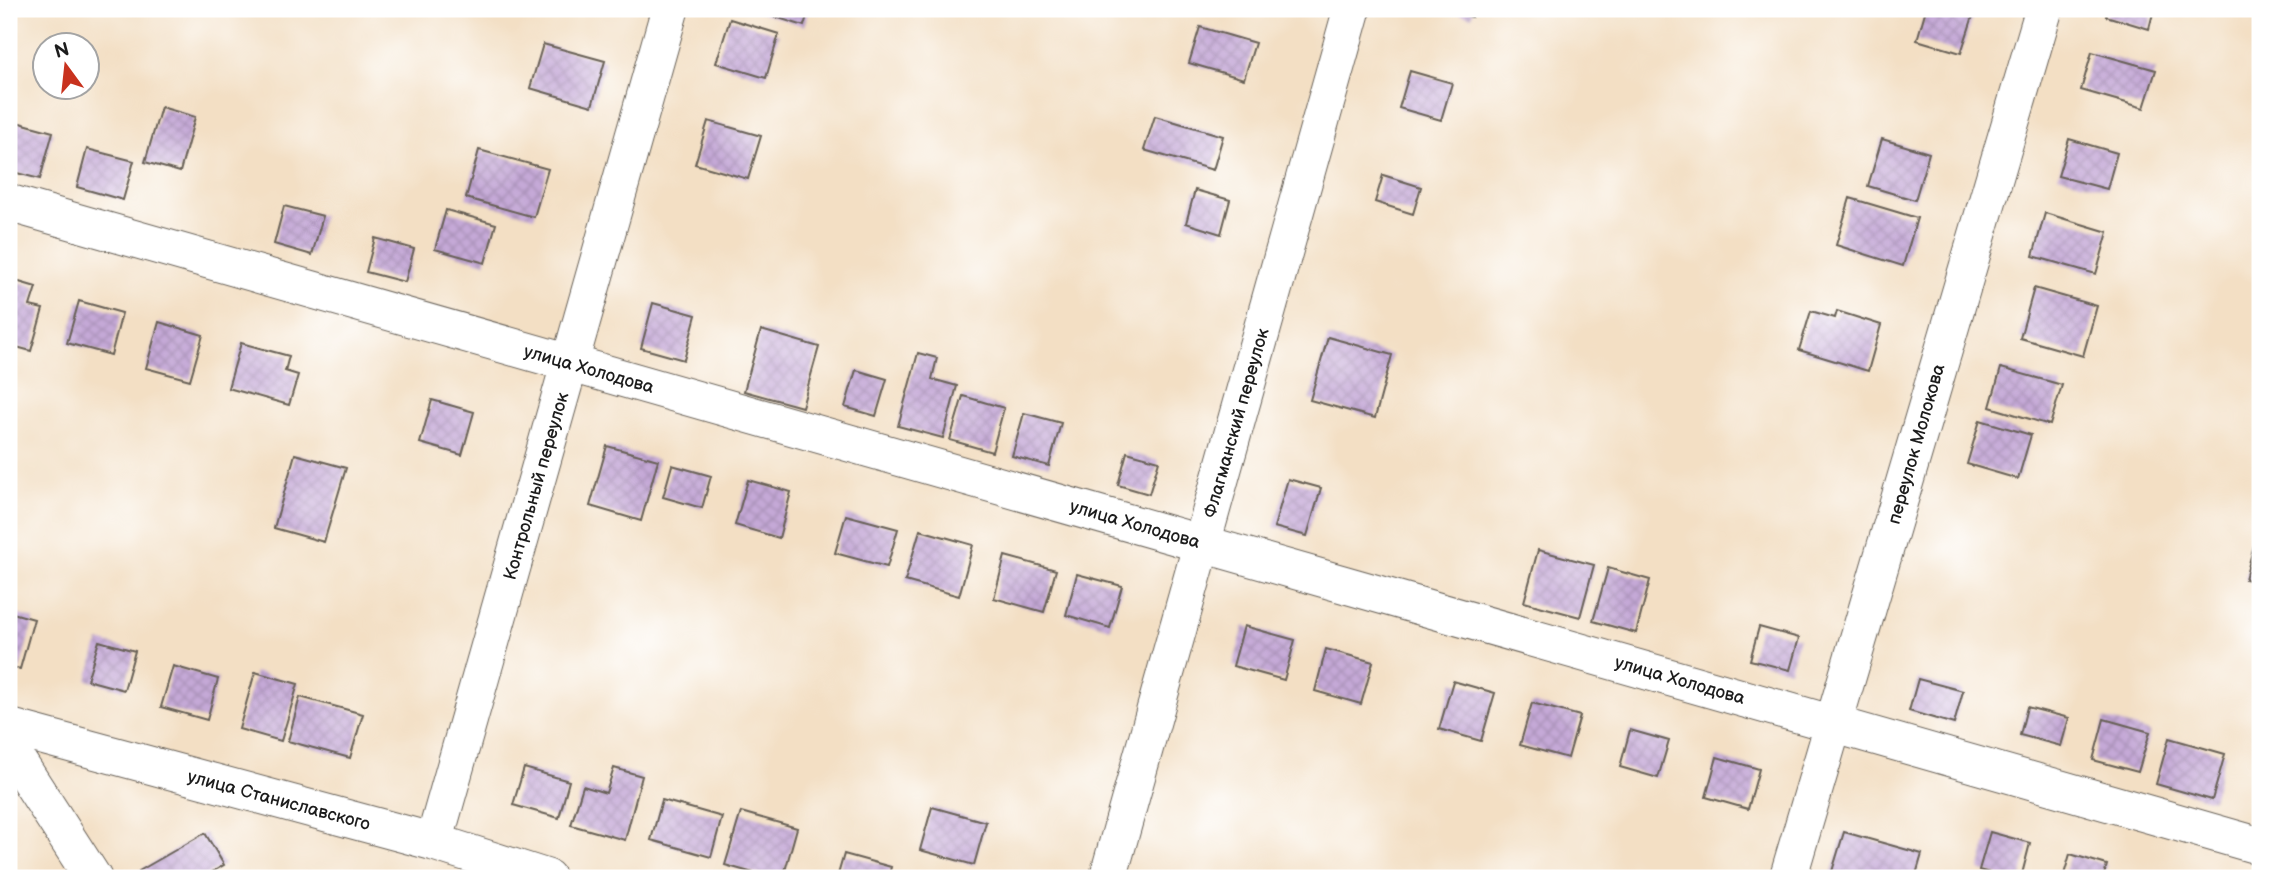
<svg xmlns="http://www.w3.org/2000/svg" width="2269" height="887" font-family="'Balsamiq Sans',sans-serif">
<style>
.building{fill:url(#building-cross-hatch)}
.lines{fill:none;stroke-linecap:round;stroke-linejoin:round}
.street-casing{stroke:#676057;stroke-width:39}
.street{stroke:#fff;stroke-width:37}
.labels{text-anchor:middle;stroke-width:7;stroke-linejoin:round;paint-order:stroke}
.street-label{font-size:18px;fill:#1c1c1c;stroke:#fff}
</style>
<defs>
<pattern id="building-cross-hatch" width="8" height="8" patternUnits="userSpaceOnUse" patternTransform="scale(1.75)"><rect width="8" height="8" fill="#c5a9d7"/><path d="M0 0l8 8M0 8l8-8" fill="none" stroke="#a991b8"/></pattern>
</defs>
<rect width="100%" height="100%" fill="#fff"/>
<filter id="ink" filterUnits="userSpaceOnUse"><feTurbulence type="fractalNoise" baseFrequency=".0143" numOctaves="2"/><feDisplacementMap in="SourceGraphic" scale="14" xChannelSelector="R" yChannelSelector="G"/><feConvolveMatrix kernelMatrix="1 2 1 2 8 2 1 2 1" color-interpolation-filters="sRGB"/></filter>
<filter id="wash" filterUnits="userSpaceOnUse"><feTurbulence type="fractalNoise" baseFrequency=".00686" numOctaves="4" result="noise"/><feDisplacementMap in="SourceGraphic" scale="28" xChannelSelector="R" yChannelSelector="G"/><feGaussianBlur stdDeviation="1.57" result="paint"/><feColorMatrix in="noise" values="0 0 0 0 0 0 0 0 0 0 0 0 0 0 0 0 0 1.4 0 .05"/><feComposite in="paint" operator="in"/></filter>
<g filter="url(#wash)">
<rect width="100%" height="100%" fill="#f3dfc4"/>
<g id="blocks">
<!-- building -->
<path class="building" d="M 749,9 L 809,9 L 804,26 Z
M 1445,9 L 1474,9 L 1472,17 Z
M 1926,9 L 1950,9 L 1973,16 L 1961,53 L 1917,40 Z
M 2108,9 L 2154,9 L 2149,29 L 2106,16 Z
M 730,19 L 779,34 L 766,78 L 716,63 Z
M 1200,27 L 1255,43 L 1244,79 L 1189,63 Z
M 543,44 L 605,61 L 592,106 L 530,88 Z
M 2092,52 L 2156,70 L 2144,108 L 2081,90 Z
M 1410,71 L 1452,83 L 1441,120 L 1399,108 Z
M 161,107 L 195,117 L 180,172 L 145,162 Z
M 1155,116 L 1223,136 L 1213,170 L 1144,150 Z
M 9,120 L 53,132 L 40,179 L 9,171 Z
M 708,121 L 761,136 L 748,179 L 695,164 Z
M 1882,139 L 1929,153 L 1915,200 L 1868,186 Z
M 2069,139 L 2117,153 L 2107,189 L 2058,176 Z
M 87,149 L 134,161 L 123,200 L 77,187 Z
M 479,150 L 548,169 L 534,217 L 466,198 Z
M 1383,175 L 1421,187 L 1413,214 L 1375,202 Z
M 1195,190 L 1230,200 L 1221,234 L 1186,223 Z
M 1850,198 L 1917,218 L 1903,266 L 1836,245 Z
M 284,206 L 323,216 L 312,255 L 274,244 Z
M 446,210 L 496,224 L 485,263 L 435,249 Z
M 2045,213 L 2108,232 L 2096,274 L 2033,256 Z
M 375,238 L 414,249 L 405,282 L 366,272 Z
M 9,279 L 36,287 L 30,306 L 43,309 L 31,351 L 9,345 Z
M 2034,288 L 2097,306 L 2083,356 L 2020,338 Z
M 79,301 L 122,313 L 111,355 L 67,343 Z
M 653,303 L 696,315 L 684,360 L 641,348 Z
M 1811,311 L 1835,318 L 1837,311 L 1881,325 L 1868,371 L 1799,350 Z
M 159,322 L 203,335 L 190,380 L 146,368 Z
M 761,330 L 819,347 L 802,407 L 744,391 Z
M 1328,337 L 1392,355 L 1375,418 L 1310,400 Z
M 241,343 L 289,356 L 285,371 L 298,375 L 289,405 L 228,388 Z
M 918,353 L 937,358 L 932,379 L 957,386 L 943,438 L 898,426 Z
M 2001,368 L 2062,385 L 2050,425 L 1990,407 Z
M 856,370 L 887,379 L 876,416 L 845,407 Z
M 963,396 L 1004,408 L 992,452 L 950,440 Z
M 432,400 L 474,412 L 462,455 L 420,443 Z
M 1024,413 L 1061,423 L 1049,466 L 1012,456 Z
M 1980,420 L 2031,435 L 2018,479 L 1967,464 Z
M 607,446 L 658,460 L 641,521 L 590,506 Z
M 1127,452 L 1159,461 L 1149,494 L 1118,485 Z
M 295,454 L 346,468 L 324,542 L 274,528 Z
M 672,465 L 711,476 L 702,508 L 663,497 Z
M 1288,479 L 1321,488 L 1307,536 L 1274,527 Z
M 748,480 L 791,492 L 779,538 L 735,525 Z
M 846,515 L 898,529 L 887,567 L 835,553 Z
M 2259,526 L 2260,526 L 2260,583 L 2245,579 Z
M 920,530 L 973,545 L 959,596 L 905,581 Z
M 1538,550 L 1594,565 L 1580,617 L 1524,602 Z
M 1005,556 L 1056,570 L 1044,612 L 994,598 Z
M 1608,568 L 1650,580 L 1636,633 L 1593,621 Z
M 1077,574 L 1122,586 L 1110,628 L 1066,615 Z
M 9,612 L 34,619 L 20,669 L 9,666 Z
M 1244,626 L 1295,640 L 1284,680 L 1233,666 Z
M 1759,627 L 1799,638 L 1790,670 L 1750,660 Z
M 99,641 L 135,651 L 124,690 L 87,680 Z
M 1326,649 L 1373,662 L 1361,704 L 1315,691 Z
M 173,666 L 218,679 L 207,720 L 161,707 Z
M 255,672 L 298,684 L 281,741 L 239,729 Z
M 1918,679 L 1963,691 L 1954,724 L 1909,711 Z
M 1453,681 L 1495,693 L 1481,741 L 1439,729 Z
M 300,697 L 363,714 L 350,758 L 288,741 Z
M 1532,703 L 1580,716 L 1568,758 L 1520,745 Z
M 2027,707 L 2069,718 L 2061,746 L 2020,735 Z
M 2104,719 L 2150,732 L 2138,772 L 2093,760 Z
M 1630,730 L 1669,741 L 1658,778 L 1620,767 Z
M 2169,738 L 2225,754 L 2212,800 L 2156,784 Z
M 1717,757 L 1759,769 L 1748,809 L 1706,797 Z
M 524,768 L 569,781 L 559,818 L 513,805 Z
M 614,768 L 642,776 L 625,840 L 571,825 L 583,786 L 606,793 Z
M 662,800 L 722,817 L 711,857 L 651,840 Z
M 932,807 L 986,822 L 974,865 L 920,850 Z
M 741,812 L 797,828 L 783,878 L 771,878 L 725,865 Z
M 1844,832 L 1922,854 L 1915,878 L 1830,878 Z
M 1990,832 L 2030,843 L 2021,878 L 2007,878 L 1979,870 Z
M 205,833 L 224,865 L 202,878 L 143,878 L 139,871 Z
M 844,854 L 891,867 L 888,878 L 837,878 Z
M 2070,854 L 2107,865 L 2103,878 L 2063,878 Z"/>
</g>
</g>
<g filter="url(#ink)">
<use href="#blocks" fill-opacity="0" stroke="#676057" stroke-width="2"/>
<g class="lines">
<defs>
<path id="street" d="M 9,203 L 2260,846
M 9,727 L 434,842 L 547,878
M 9,748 L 93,878
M 434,842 L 670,9
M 1108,878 L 1352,9
M 1788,878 L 2044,9"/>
</defs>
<!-- street casing -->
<use href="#street" class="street-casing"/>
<!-- street -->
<use href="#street" class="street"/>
</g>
</g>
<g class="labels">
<!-- street labels -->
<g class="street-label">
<text transform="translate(589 369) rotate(16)" y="6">улица Холодова</text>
<text transform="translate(1236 423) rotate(-74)" y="6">Флагманский переулок</text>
<text transform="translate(1916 444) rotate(-74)" y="6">переулок Молокова</text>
<text transform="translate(536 486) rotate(-74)" y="6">Контрольный переулок</text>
<text transform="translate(1135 524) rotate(16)" y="6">улица Холодова</text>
<text transform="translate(1680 680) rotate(16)" y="6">улица Холодова</text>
<text transform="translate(279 800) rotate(15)" y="6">улица Станиславского</text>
</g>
</g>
<!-- margin -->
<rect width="2269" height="887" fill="none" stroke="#fff" stroke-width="35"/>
<!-- north arrow -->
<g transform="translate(66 66) rotate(345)"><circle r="33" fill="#ffffff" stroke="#a4a4a4" stroke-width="2"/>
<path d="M0-5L12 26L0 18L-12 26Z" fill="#c8321e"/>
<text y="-10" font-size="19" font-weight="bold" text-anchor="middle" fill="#1c1c1c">N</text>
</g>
</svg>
